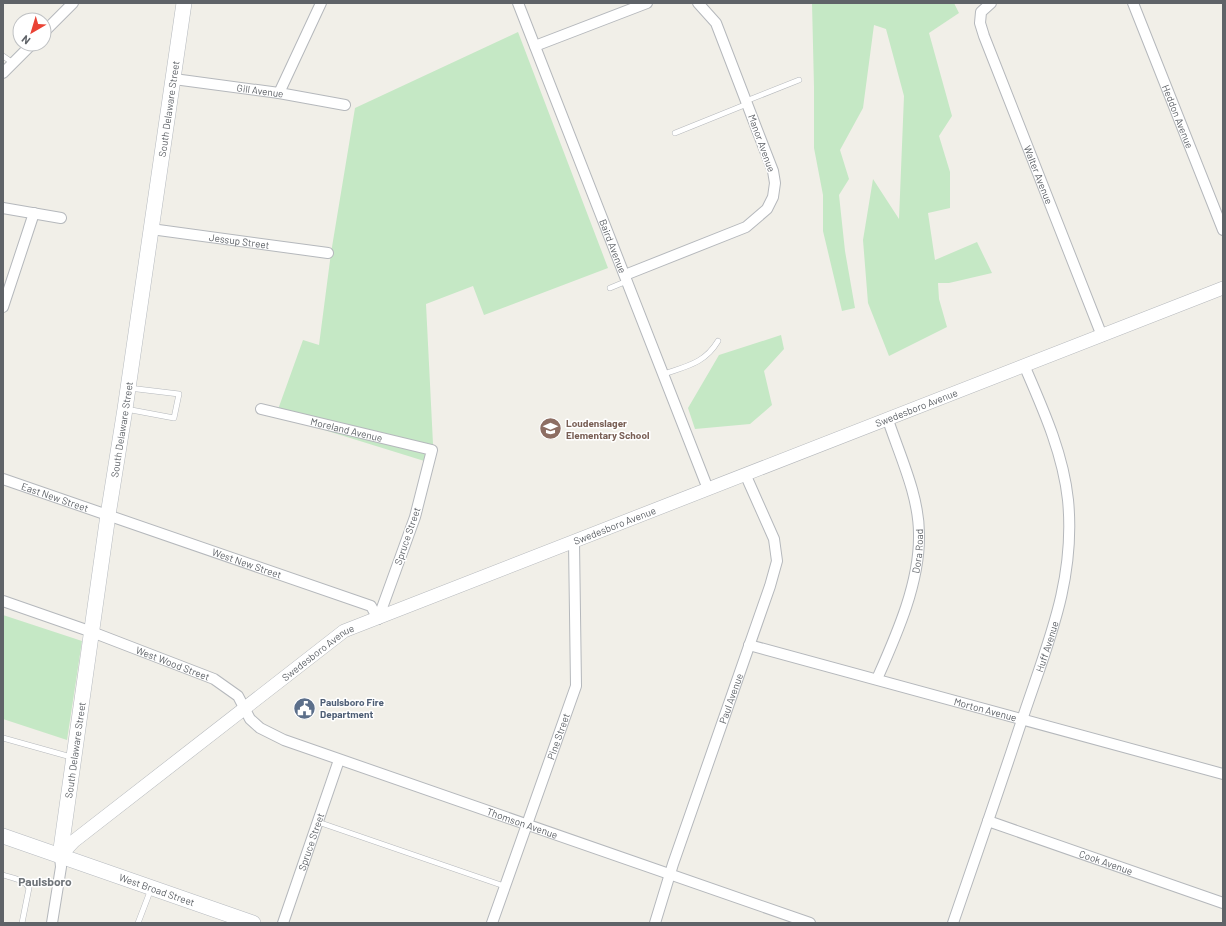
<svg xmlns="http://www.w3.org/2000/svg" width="1226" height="926" font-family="Barlow,sans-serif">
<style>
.green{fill:#c5e8c5}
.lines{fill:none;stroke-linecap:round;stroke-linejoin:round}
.service-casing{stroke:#b5b8bc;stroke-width:6}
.minor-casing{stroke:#b5b8bc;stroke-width:12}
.tertiary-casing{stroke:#b5b8bc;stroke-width:14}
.secondary-casing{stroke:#b6babf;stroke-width:16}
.service{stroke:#fff;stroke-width:5}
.minor{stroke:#fff;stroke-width:10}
.tertiary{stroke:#fff;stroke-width:13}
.secondary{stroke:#fff;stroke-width:15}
.labels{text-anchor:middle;stroke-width:3;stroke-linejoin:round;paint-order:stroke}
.street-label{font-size:10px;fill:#5f6368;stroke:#fff}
.education-label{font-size:10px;font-weight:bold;fill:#785e54;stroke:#fff;text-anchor:start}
.service-label{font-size:10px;font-weight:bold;fill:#4e5e75;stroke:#fff;text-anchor:start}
.quarter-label{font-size:12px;font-weight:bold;fill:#70757a;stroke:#fff}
</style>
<rect width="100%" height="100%" fill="#f1efe8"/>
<!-- green -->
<path class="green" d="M 812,3 L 954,3 L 959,13 L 929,33 L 952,116 L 939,136 L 950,172 L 950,208 L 928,213 L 935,260 L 977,242 L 992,273 L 949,283 L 938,283 L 939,299 L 947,327 L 889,356 L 868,303 L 863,240 L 873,179 L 899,219 L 904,96 L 886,29 L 874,25 L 863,108 L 840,150 L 849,179 L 839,195 L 845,251 L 855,308 L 842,311 L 823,231 L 823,195 L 814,148 L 814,87 Z
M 518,32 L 608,268 L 484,315 L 473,286 L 426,304 L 434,464 L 276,415 L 303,340 L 319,345 L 331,253 L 355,108 Z
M 781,335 L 784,349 L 764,371 L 772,405 L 750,424 L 695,429 L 688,408 L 719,355 Z
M 3,615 L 82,641 L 67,740 L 3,719 Z"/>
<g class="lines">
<defs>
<path id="service" d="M 3,56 L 13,63
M 746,101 L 799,80
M 675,133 L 747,104
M 610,288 L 627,281
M 664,374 C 687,366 705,363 718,341
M 126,409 L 174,418 L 179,394 L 129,388
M 3,738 L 71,757
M 318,822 L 504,886
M 3,875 C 12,878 24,879 29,888 L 22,923
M 138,923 L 151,889"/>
<g id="minor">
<path id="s1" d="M 518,3 L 708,489"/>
<path id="s2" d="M 991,3 L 981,12 L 980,23 L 984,36 L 1102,336"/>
<path id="s3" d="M 1133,3 L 1223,230"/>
<path d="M 44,32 L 73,3"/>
<path d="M 535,46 L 647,3"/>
<path d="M 3,73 L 32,44"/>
<path id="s4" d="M 174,79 L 279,93 L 345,105"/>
<path d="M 279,93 L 321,3"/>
<path d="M 3,208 L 61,218"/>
<path id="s5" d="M 151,229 L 328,253"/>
<path d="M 625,275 L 746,227 L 767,209 L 773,197 L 775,183 L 773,171 L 759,135 L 716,23 L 698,3"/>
<path d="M 3,307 L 34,213"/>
<path id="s6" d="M 261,409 L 432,450 L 415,517 L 378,619"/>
<path id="s7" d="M 3,479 L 371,606 L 378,619"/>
<path id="s8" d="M 3,601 L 92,632 L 214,679 L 238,696 L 250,719 L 260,728 L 284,740 L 810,923"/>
<path id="s9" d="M 749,645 L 1223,774"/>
<path id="s10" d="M 877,679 C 896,636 920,583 919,534 C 919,496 900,456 888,420"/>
<path id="s11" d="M 988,821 L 1223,903"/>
<path d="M 52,923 L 61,867 L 60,856"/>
<path id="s12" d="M 283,923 L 339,760"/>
<path id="s13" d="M 492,923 L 576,686 L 574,542"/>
<path id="s14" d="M 655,923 L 673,864 L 770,586 L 777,561 L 774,539 L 746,476"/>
<path id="s15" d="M 953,923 C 976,856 999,790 1021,723 C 1046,647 1076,582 1068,500 C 1063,453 1043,409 1024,365"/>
</g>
<g id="tertiary">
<path id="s16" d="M 60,856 L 74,841 L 344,631 L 1223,288"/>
</g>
<g id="secondary">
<path id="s17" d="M 3,836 L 253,923"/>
<path id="s18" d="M 60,856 L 108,515 L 125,409 L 184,3"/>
</g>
</defs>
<!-- service casing -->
<use href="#service" class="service-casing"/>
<!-- minor casing -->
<use href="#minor" class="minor-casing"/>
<!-- tertiary casing -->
<use href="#tertiary" class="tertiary-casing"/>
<!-- secondary casing -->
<use href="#secondary" class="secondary-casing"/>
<!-- service -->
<use href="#service" class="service"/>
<!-- minor -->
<use href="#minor" class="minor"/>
<!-- tertiary -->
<use href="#tertiary" class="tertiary"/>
<!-- secondary -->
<use href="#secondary" class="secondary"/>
</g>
<!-- icons -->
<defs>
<symbol id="school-disc" viewBox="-11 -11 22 22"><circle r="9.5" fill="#8d6e63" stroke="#fff"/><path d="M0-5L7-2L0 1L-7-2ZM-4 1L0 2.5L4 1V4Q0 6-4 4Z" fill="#fff"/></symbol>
<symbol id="civic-disc" viewBox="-11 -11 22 22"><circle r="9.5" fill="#5c6f8a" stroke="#fff"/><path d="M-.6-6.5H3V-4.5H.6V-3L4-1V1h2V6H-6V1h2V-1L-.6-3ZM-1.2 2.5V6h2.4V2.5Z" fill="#fff"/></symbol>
</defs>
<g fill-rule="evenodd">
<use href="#school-disc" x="538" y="416" width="25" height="25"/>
<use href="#civic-disc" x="292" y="696" width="25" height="25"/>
</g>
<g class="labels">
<!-- street labels -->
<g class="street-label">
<text dy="4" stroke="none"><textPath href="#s4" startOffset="87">Gill Avenue</textPath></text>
<text dy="4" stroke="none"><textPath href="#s18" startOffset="755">South Delaware Street</textPath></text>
<text dy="4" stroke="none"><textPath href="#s3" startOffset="122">Heddon Avenue</textPath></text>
<text transform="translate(762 143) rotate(70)" y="4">Manor Avenue</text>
<text dy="4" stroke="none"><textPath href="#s2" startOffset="187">Walter Avenue</textPath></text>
<text dy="4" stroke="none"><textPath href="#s5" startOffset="89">Jessup Street</textPath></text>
<text dy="4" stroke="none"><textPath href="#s1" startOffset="261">Baird Avenue</textPath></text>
<text dy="4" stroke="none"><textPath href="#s16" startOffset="977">Swedesboro Avenue</textPath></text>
<text dy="4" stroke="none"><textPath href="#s18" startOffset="431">South Delaware Street</textPath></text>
<text dy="4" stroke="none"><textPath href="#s6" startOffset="88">Moreland Avenue</textPath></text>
<text dy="4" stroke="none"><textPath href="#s7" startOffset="55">East New Street</textPath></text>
<text dy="4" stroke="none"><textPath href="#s16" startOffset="653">Swedesboro Avenue</textPath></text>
<text transform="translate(407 536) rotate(-71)" y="4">Spruce Street</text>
<text dy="4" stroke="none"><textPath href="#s10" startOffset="135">Dora Road</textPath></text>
<text dy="4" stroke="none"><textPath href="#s7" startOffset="258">West New Street</textPath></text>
<text dy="4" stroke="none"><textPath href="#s15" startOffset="292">Huff Avenue</textPath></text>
<text dy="4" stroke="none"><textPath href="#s16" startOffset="329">Swedesboro Avenue</textPath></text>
<text dy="4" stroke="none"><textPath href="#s8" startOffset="181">West Wood Street</textPath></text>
<text dy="4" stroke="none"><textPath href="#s14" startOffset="237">Paul Avenue</textPath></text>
<text dy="4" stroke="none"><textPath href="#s9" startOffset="245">Morton Avenue</textPath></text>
<text dy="4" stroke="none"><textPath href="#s13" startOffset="198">Pine Street</textPath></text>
<text dy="4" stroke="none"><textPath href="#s18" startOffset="107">South Delaware Street</textPath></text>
<text dy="4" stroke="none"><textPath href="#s8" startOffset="573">Thomson Avenue</textPath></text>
<text dy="4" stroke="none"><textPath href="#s12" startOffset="86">Spruce Street</textPath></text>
<text dy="4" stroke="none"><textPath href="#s11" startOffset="125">Cook Avenue</textPath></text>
<text dy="4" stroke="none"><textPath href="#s17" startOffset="163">West Broad Street</textPath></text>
</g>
<!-- education labels -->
<g class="education-label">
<text x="566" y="427">Loudenslager<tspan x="566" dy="12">Elementary School</tspan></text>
</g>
<!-- service labels -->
<g class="service-label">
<text x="320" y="706">Paulsboro Fire<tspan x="320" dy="12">Department</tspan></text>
</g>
<!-- quarter labels -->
<g class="quarter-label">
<text x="45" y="886">Paulsboro</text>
</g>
</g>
<!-- border -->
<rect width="1226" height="926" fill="none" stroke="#5f6368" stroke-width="8"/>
<!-- north arrow -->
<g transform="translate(32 32) rotate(218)"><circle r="19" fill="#ffffff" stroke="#bfc1c3"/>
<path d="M0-3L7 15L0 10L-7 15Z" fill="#ea4335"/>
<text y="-6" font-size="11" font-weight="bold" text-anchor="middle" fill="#5f6368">N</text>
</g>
</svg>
